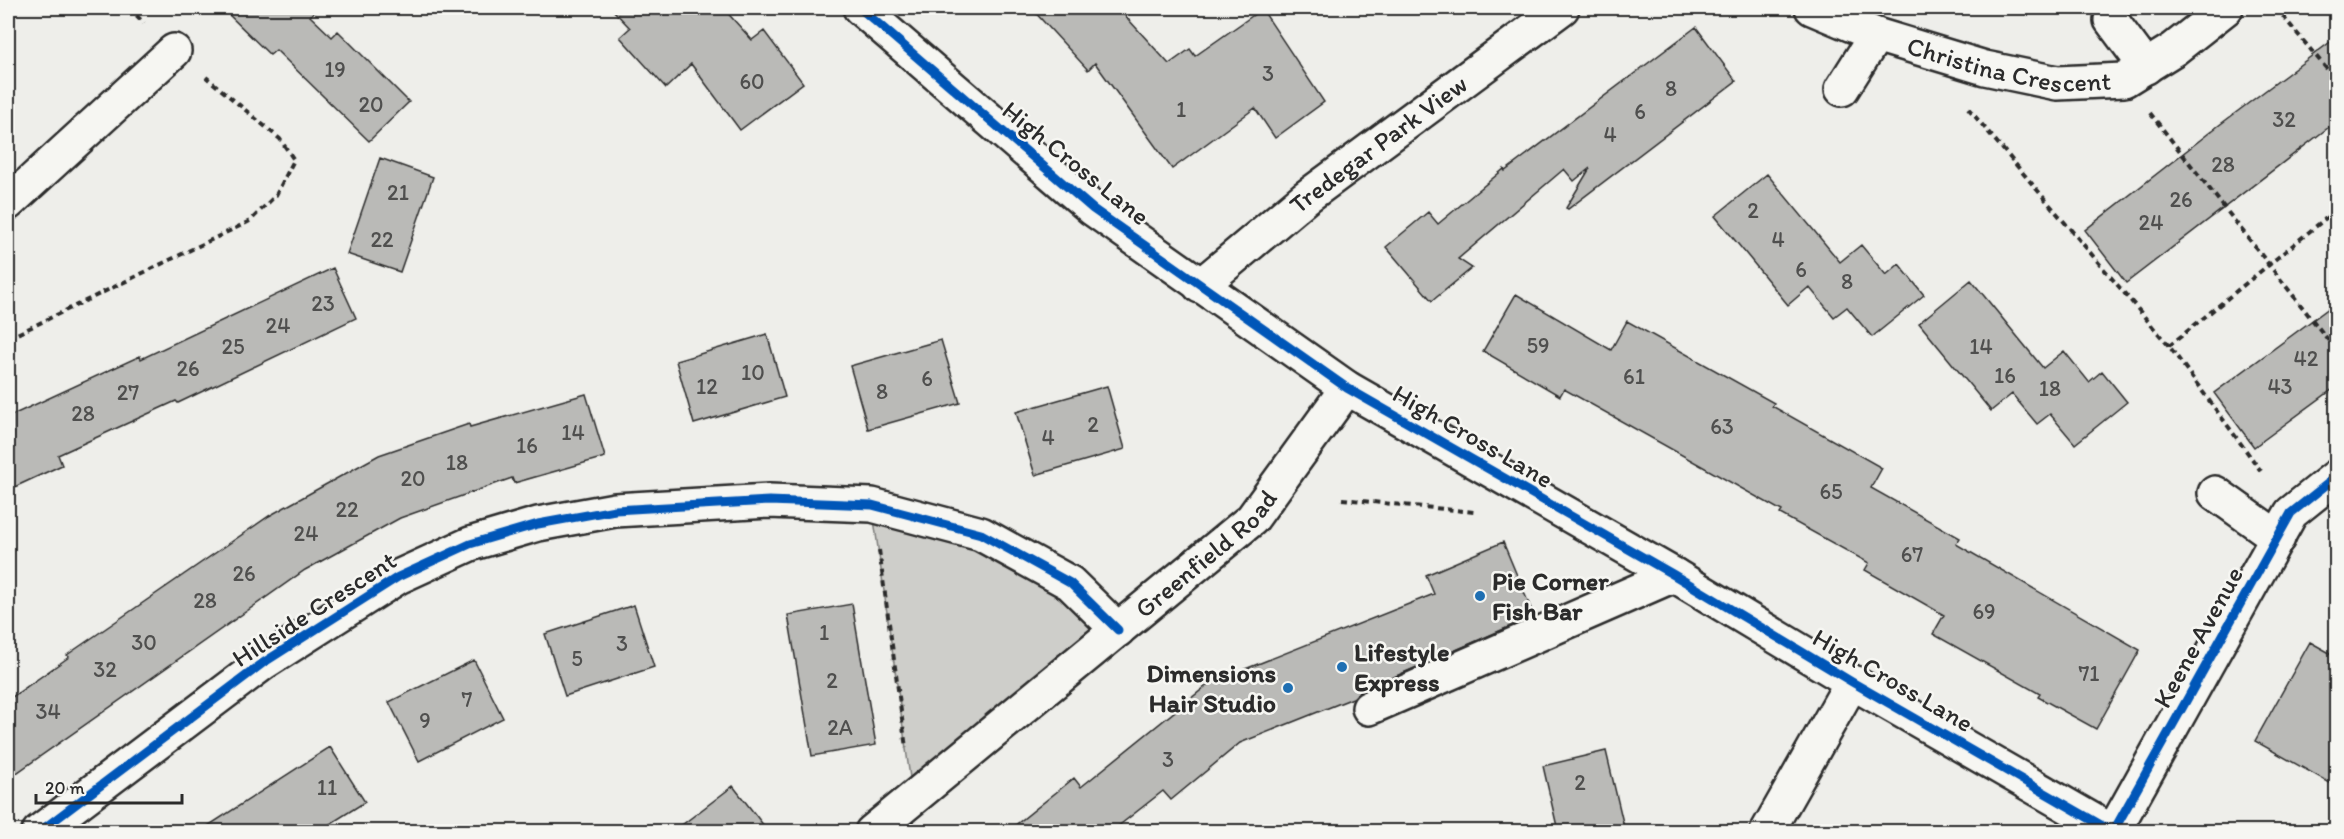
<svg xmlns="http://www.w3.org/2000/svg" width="2344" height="839" font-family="Itim,sans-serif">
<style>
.green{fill:#cececa;stroke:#7c7c7a;stroke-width:1.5}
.building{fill:#babab7;stroke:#2b2b2b;stroke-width:1.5}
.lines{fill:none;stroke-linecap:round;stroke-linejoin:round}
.minor-casing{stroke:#2b2b2b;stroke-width:38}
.path{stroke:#2b2b2b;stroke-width:4;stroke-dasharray:6 4.5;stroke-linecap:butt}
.minor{stroke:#f6f6f2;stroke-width:33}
.cycleway-casing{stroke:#f6f6f2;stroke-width:13}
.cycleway{stroke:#0057b8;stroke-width:9}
.poi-dot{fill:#1f6fb2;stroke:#f6f6f2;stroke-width:2}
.labels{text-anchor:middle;stroke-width:5;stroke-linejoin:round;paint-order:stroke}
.number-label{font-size:22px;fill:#4f4f4e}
.street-label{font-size:26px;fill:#2b2b2b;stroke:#f6f6f2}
.poi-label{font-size:26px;font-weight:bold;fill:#2b2b2b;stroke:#f6f6f2;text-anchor:start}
</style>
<rect width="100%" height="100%" fill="#eeeeea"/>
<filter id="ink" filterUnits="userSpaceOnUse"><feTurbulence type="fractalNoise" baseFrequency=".0167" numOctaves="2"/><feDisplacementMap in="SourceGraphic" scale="12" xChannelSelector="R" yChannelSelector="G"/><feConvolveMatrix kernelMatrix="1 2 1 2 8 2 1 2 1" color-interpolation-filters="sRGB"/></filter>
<g filter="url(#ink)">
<!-- green -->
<path class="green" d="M 872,505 L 981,534 L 1118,630 L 913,799 Z"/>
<!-- building -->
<path class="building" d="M 222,8 L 319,8 L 310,16 L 332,37 L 338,31 L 409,102 L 369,141 L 276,50 L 270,55 Z
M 611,8 L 723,8 L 752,40 L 764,31 L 803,83 L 740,130 L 691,64 L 666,88 L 620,37 L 630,28 Z
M 1031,8 L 1118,8 L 1169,64 L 1190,49 L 1195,56 L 1262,9 L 1324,102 L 1275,138 L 1255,108 L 1172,169 L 1095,63 L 1088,70 Z
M 1696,27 L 1736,81 L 1568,209 L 1566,208 L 1590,168 L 1574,181 L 1564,169 L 1458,259 L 1472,268 L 1432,301 L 1386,247 L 1428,212 L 1438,224 L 1504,169 L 1505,171 Z
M 2337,37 L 2337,121 L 2126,283 L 2085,230 L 2218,126 Z
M 380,158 L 433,177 L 400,272 L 347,254 Z
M 1767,174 L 1840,262 L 1861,245 L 1886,275 L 1899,264 L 1924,295 L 1872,337 L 1847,307 L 1834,317 L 1809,287 L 1788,305 L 1715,216 Z
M 333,268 L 356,318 L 178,403 L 176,401 L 58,455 L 62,465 L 8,490 L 8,417 L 140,356 L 141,359 Z
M 1971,280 L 2043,368 L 2064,351 L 2089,382 L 2102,371 L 2127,402 L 2075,444 L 2050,414 L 2037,424 L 2012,394 L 1991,411 L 1919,323 Z
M 1516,294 L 1611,350 L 1627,321 L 1774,403 L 1772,406 L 1882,468 L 1871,488 L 1960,538 L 1956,544 L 2140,650 L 2096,729 L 2038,697 L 2040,694 L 1933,634 L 1944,615 L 1865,570 L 1869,563 L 1780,514 L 1782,511 L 1564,389 L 1560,396 L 1483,351 Z
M 2337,302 L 2337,386 L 2254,447 L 2214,393 Z
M 767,334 L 785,397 L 694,424 L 676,361 Z
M 941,340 L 960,403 L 868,429 L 850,366 Z
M 1107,386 L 1125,449 L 1035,475 L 1016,412 Z
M 586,394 L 605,457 L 514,483 L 512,478 L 400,518 L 305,570 L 8,779 L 8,700 L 69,657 L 67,655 L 269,516 L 379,455 L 469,424 L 470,427 Z
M 1503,542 L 1534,616 L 1362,691 L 1353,698 L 1240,743 L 1171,800 L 1163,791 L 1112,831 L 1008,831 L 1074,778 L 1081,787 L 1210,683 L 1434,594 L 1426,575 Z
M 852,604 L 876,745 L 812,756 L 788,615 Z
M 634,605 L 654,667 L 565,696 L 545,634 Z
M 2310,642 L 2337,657 L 2337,787 L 2255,741 Z
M 474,660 L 503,718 L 419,761 L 389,702 Z
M 330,747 L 365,802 L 319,831 L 200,831 Z
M 1606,751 L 1625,831 L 1558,831 L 1543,766 Z
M 733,786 L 768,831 L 674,831 Z"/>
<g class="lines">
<defs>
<g id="minor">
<path d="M 860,8 L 1093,209 L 1347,388 L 1674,575 L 1852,682 L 2113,832 L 2291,513 L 2336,477"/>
<path id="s1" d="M 1812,8 L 1876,35 L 1985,68 L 2057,83 L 2124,80 L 2174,49 L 2226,8"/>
<path d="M 2111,20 L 2146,67"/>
<path d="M 1842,89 L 1876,35"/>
<path d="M 8,203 L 174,51"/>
<path id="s2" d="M 1200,286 L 1305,198 L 1562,8"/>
<path d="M 2215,493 L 2278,538"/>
<path d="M 1369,708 L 1674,575"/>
<path d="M 39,832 L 263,663 L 398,577 L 470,544 L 538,524 L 615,510 L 769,501 L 872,505 L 981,534 L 1070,583 L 1118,630"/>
<path id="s3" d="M 872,832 L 1252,519 L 1347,388"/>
<path d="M 1767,832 L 1852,682"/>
</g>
</defs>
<!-- minor casing -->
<use href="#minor" class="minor-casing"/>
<!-- path -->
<path class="path" d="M 129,8 L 144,23
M 2276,8 L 2336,80
M 1968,108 L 2169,346 L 2261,471
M 2150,113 L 2336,350
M 8,335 L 13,336 L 250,221 L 276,195 L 294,160 L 280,139 L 206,77
M 2169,346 L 2336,210
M 1342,499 L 1474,512
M 879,550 L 906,748"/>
<!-- minor -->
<use href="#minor" class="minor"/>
<defs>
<path id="cycleway" d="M 860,8 L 1093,209 L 1347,388 L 1674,575 L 1852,682 L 2113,832 L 2291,513 L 2336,477
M 39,832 L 263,663 L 398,577 L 470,544 L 538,524 L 615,510 L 769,501 L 872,505 L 981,534 L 1070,583 L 1118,630"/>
</defs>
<!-- cycleway casing -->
<use href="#cycleway" class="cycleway-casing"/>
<!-- cycleway -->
<use href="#cycleway" class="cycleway"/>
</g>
</g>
<!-- markers -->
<g class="poi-dot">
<circle cx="1480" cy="596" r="6"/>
<circle cx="1342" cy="667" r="6"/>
<circle cx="1288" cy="688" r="6"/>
</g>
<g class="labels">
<!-- number labels -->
<g class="number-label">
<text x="335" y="77">19</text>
<text x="1268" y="81">3</text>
<text x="752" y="89">60</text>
<text x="1671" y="96">8</text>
<text x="371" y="112">20</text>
<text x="1181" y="117">1</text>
<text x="1640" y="119">6</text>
<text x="2284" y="127">32</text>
<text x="1610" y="142">4</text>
<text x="2223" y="172">28</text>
<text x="398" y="200">21</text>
<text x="2181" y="207">26</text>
<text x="1753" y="218">2</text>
<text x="2151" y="230">24</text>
<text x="382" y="247">22</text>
<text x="1778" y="247">4</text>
<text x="1801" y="277">6</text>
<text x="1847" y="289">8</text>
<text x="323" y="311">23</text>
<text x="278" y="333">24</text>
<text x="1538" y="353">59</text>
<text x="233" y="354">25</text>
<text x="1981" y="354">14</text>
<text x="2306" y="366">42</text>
<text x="188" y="376">26</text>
<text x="753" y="380">10</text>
<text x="2005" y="383">16</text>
<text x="1634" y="384">61</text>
<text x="927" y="386">6</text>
<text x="707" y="394">12</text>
<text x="2280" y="394">43</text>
<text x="2050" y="396">18</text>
<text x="882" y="399">8</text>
<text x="128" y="400">27</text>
<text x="83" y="421">28</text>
<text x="1093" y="432">2</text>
<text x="1722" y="434">63</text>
<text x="573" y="440">14</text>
<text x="1048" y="445">4</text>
<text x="527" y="453">16</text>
<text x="457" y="470">18</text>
<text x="413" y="486">20</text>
<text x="1831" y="499">65</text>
<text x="347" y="517">22</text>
<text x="306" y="541">24</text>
<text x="1912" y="562">67</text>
<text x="244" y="581">26</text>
<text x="205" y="608">28</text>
<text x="1984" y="619">69</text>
<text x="824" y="640">1</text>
<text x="144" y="650">30</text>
<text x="622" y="651">3</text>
<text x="577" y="666">5</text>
<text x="105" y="677">32</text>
<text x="2089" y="681">71</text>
<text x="832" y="688">2</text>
<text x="467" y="707">7</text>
<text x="48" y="719">34</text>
<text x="425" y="728">9</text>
<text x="840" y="735">2A</text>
<text x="1168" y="767">3</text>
<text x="1580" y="790">2</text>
<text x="327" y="795">11</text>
</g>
<!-- street labels -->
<g class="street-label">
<text dy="9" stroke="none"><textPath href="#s1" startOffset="207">Christina Crescent</textPath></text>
<text dy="9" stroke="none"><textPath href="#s2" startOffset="228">Tredegar Park View</textPath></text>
<text transform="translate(1076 163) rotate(39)" y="9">High Cross Lane</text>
<text transform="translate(1473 436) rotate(30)" y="9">High Cross Lane</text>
<text dy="9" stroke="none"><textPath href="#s3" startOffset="435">Greenfield Road</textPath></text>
<text transform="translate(314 609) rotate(-33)" y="9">Hillside Crescent</text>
<text transform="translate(2198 637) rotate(-61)" y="9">Keene Avenue</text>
<text transform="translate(1893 680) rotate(30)" y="9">High Cross Lane</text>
</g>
<!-- poi labels -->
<g class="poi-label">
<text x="1492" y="590">Pie Corner<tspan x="1492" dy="30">Fish Bar</tspan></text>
<text x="1354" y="661">Lifestyle<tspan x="1354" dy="30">Express</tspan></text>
<text x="1276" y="682" text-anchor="end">Dimensions<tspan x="1276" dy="30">Hair Studio</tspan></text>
</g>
</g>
<!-- margin -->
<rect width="2344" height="839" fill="none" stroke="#f6f6f2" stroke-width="30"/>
<rect x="15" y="15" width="2314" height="809" fill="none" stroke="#2b2b2b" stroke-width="2" filter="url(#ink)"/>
<!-- scale -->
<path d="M36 794v9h146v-9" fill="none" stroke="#2b2b2b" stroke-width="3"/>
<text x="45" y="794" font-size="18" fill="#2b2b2b" stroke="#f6f6f2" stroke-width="4.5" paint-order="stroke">20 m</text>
</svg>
